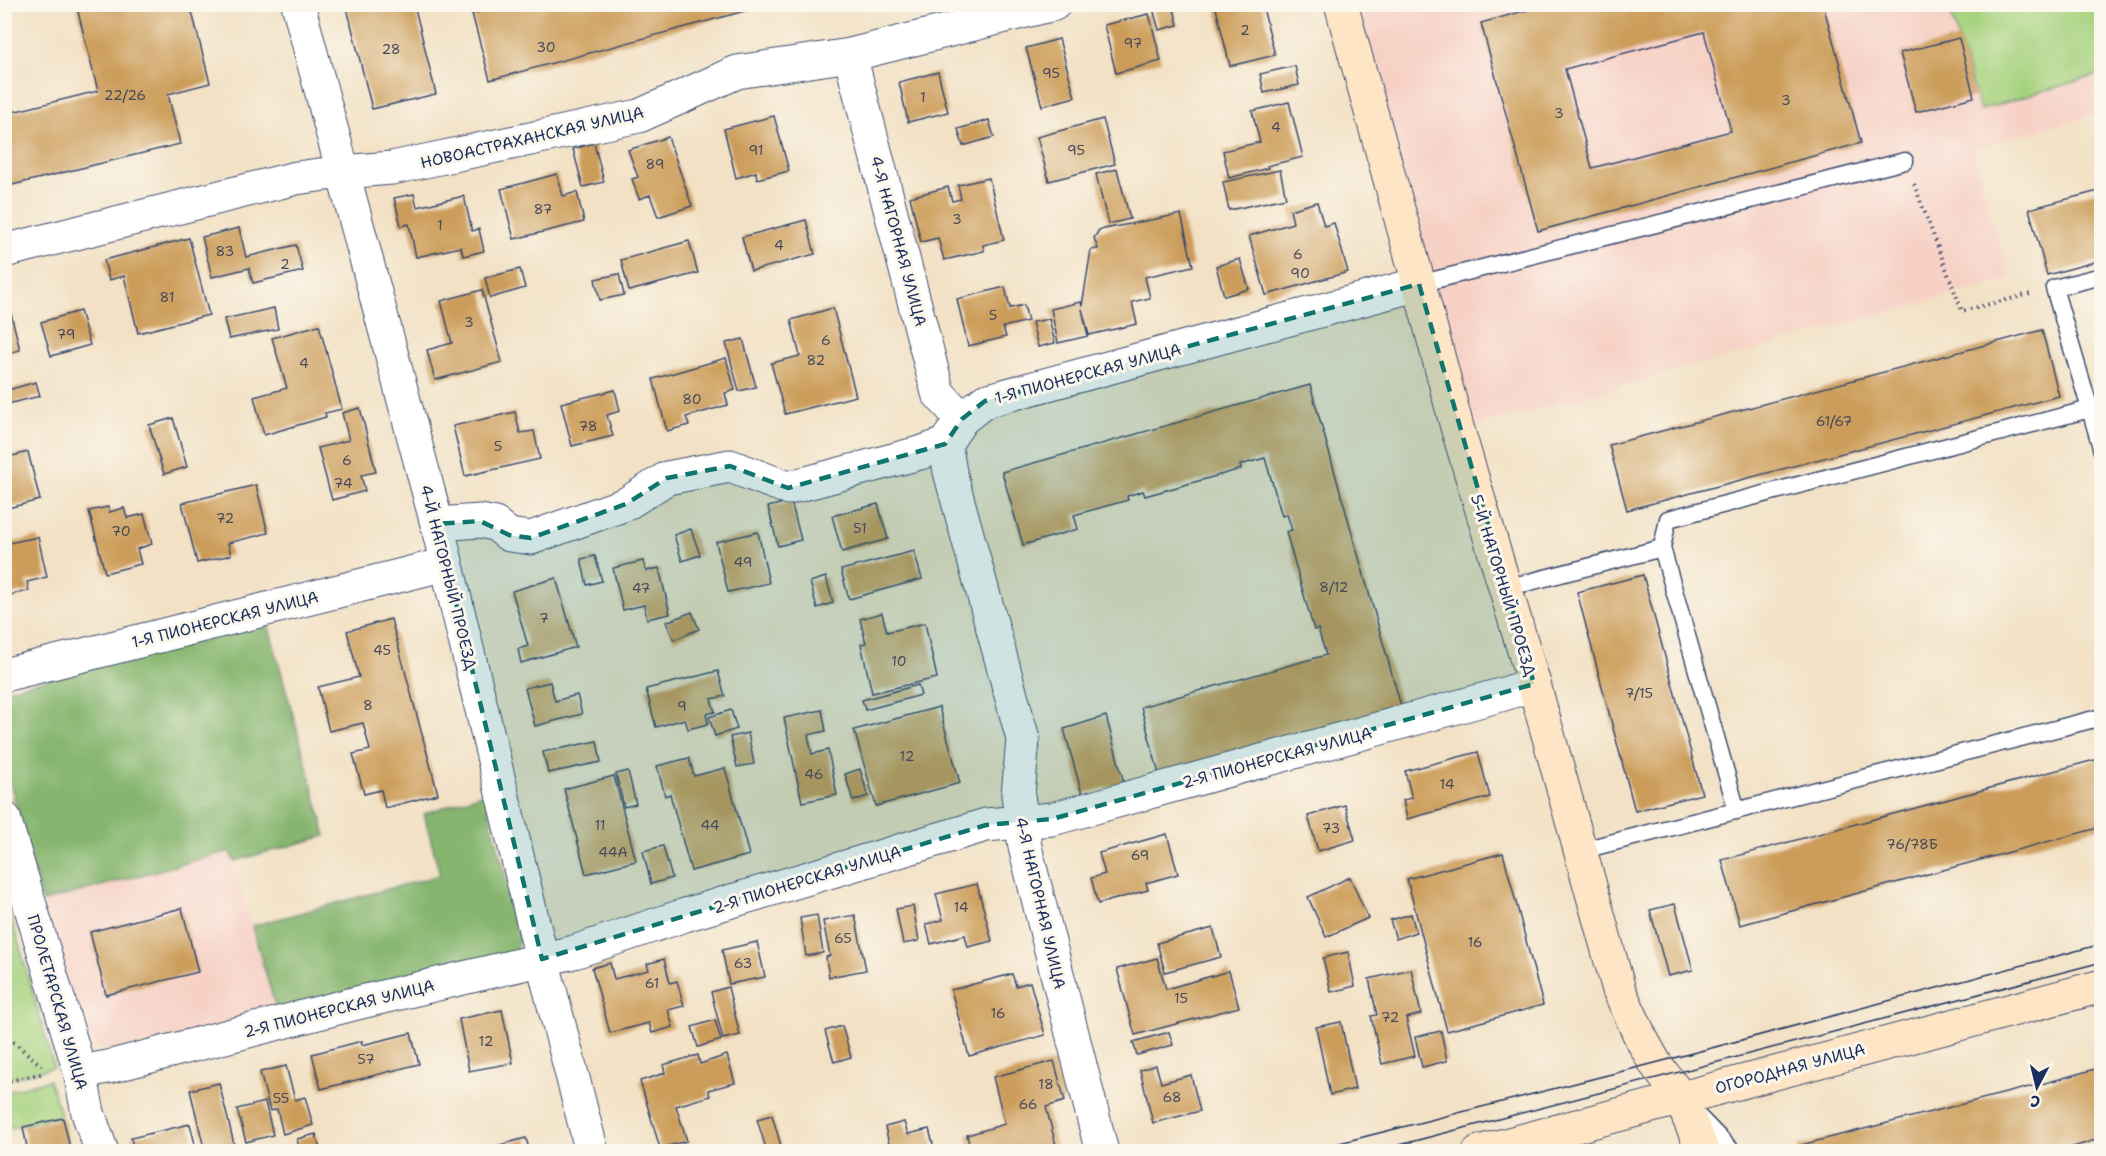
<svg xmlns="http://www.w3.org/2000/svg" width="2106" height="1156" font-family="'Shantell Sans',sans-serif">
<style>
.built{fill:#f7d1c6}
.green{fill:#a7d380;stroke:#61816f;stroke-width:1.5}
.forest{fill:#85b56e;stroke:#507266;stroke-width:1.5}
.building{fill:#cc9d5a;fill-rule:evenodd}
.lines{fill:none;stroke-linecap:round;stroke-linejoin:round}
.lane-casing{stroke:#3b4a6d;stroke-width:19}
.street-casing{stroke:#3b4a6d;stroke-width:35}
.secondary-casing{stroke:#3b4a6d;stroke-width:35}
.path{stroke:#3b4a6d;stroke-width:4;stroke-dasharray:1.5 4.5;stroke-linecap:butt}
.lane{stroke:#fff;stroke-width:16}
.street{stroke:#fff;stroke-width:33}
.secondary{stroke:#fde5c5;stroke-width:33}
.tram{stroke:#1b2f5e;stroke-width:1.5}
.marked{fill:#0f766e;fill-opacity:0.2;stroke:#0f766e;stroke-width:4.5;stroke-dasharray:12 8;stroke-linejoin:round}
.labels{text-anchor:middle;stroke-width:6;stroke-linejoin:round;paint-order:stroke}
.number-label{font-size:14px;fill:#474a5d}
.street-label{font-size:16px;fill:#1b2f5e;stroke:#fbf7ec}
</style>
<rect width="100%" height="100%" fill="#fbf7ec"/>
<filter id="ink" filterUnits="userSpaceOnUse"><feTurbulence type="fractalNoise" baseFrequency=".0167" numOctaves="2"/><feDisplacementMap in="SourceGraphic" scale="12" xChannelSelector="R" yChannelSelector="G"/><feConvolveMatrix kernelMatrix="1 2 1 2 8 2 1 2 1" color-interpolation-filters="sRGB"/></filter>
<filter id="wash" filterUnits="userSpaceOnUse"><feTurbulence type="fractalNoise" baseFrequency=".008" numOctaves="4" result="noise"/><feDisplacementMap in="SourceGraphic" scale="24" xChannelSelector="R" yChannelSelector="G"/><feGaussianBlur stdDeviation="1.35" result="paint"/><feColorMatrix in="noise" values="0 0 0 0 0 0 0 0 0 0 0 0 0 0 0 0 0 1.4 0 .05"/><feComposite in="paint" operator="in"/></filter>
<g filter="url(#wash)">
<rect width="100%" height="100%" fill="#f2e1c5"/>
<!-- built -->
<path class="built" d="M 1353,5 L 2101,5 L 2101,113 L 1972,149 L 2010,279 L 1473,427 Z
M 230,851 L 277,1012 L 110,1053 L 91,1043 L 78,1028 L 42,902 Z"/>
<!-- green -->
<path class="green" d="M 1948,5 L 2101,5 L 2101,74 L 1980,110 Z
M 5,895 L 54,1067 L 5,1080 L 4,1080 Z
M 49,1080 L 61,1116 L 5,1129 L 5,1092 Z"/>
<!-- forest -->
<path class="forest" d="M 268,624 L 326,836 L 234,861 L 229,851 L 42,902 L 5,764 L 4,690 Z
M 484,793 L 521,935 L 513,956 L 277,1012 L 252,926 L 440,875 L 424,814 Z"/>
<g id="blocks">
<!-- building -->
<path class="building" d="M 76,4 L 190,4 L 210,83 L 168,94 L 180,144 L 4,187 L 4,114 L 98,91 Z
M 346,4 L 414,4 L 436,94 L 372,109 Z
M 508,4 L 767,4 L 767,5 L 490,80 L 472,14 Z
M 1215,4 L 1262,4 L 1275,55 L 1230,66 Z
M 1549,4 L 1823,4 L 1861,143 L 1538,231 L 1481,23 ZM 1704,32 L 1731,131 L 1592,168 L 1565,69 Z
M 1152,5 L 1173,5 L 1178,25 L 1159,30 Z
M 1149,14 L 1161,61 L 1116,73 L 1104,25 Z
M 1959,38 L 1974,97 L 1916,112 L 1900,53 Z
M 1059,39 L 1075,97 L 1042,106 L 1026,48 Z
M 1295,66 L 1299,85 L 1264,93 L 1260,74 Z
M 938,72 L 948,112 L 908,122 L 899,82 Z
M 1289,102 L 1303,157 L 1267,166 L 1268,168 L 1229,178 L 1223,151 L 1260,142 L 1252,111 Z
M 774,116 L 789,171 L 757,179 L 756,172 L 736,178 L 724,129 Z
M 1103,119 L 1115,164 L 1049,181 L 1037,137 Z
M 989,120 L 994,137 L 963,146 L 958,129 Z
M 668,137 L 692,206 L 658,217 L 650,195 L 639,199 L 632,179 L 638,177 L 628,150 Z
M 594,143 L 604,182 L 583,187 L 573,149 Z
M 1117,169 L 1130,219 L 1108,224 L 1096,174 Z
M 1280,170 L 1286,198 L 1229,210 L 1223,182 Z
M 557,174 L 563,196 L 577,192 L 584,222 L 514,239 L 501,189 Z
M 989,178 L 1004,240 L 983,245 L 984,251 L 944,260 L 938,238 L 921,242 L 910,197 L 948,187 L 952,201 L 961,199 L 958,185 Z
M 2102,190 L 2102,260 L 2047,275 L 2029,209 Z
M 414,194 L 417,207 L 464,196 L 472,231 L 479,229 L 484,251 L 463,256 L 461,247 L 416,257 L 409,224 L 401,226 L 394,198 Z
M 1317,202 L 1324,226 L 1334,223 L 1348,272 L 1266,295 L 1249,236 L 1293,223 L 1290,210 Z
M 1181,214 L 1193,266 L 1145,277 L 1150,298 L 1132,302 L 1137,324 L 1089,335 L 1082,309 L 1088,336 L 1058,343 L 1051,309 L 1081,302 L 1082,306 L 1091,250 L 1098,249 L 1094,238 L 1099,230 Z
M 806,220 L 815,254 L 751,271 L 742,237 Z
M 239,228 L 246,257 L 296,245 L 303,271 L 253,283 L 249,268 L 212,277 L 202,237 Z
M 189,238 L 209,315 L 138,333 L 124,276 L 109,280 L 104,260 Z
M 689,241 L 698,273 L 629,291 L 621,260 Z
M 1240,259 L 1249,289 L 1224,296 L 1216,266 Z
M 520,269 L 525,288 L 490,298 L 485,278 Z
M 619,274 L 624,295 L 600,300 L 595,279 Z
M 1005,287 L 1010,308 L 1024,305 L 1028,321 L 1003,327 L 1006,337 L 968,346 L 957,299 Z
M 482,290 L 502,362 L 435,380 L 427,350 L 452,343 L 441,301 Z
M 7,298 L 20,350 L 4,354 L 4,299 Z
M 274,308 L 278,329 L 229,339 L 224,319 Z
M 833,308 L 856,396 L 785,414 L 771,363 L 800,356 L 791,320 Z
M 80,311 L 90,345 L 51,356 L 41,322 Z
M 1049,319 L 1055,343 L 1038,347 L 1032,322 Z
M 319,325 L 342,409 L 325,413 L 326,417 L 264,435 L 254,397 L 287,388 L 272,338 Z
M 2042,330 L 2059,396 L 1627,510 L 1609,445 Z
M 743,339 L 756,387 L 739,391 L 726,343 Z
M 726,358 L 735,390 L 725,393 L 728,405 L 686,417 L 689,425 L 667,431 L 653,379 Z
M 36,382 L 40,396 L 4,405 L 4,391 Z
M 1310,385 L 1401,706 L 1159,774 L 1141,707 L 1326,655 L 1318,629 L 1314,630 L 1286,532 L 1292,530 L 1287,514 L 1282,516 L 1265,458 L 1240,465 L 1241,469 L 1145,496 L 1143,491 L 1127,496 L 1128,500 L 1074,515 L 1078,529 L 1023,545 L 1002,472 Z
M 615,390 L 620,411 L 607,415 L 613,436 L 572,446 L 561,403 Z
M 360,408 L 376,472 L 361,475 L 365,491 L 332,500 L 318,448 L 349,440 L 342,413 Z
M 515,412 L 520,433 L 534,431 L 540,459 L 465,476 L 453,426 Z
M 173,418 L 187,467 L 164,474 L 149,425 Z
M 28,452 L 40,500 L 4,509 L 4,458 Z
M 256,485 L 268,533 L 228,543 L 231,555 L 197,563 L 182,503 Z
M 791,501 L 801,540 L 778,546 L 768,507 Z
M 878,504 L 888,539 L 842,552 L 832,516 Z
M 108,507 L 109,512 L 124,508 L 127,518 L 144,514 L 152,544 L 137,549 L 141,564 L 105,573 L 89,511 Z
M 691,529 L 700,555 L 682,561 L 674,535 Z
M 758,532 L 769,583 L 728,592 L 716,542 Z
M 38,537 L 47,577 L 27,582 L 29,591 L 4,596 L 4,544 Z
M 914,551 L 922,579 L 849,599 L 841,570 Z
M 595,556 L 602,581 L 587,585 L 581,559 Z
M 643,561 L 646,571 L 659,568 L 670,614 L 647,619 L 644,605 L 623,610 L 613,568 Z
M 1643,575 L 1702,794 L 1635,811 L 1577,592 Z
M 826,577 L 833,603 L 817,608 L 810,582 Z
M 556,578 L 576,647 L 521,663 L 518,649 L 528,646 L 512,591 Z
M 692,612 L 699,629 L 674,640 L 666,622 Z
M 882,613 L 887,632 L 925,623 L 937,678 L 872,693 L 861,644 L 866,643 L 860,619 Z
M 391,619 L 438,794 L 385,808 L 381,790 L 364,794 L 353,754 L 370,750 L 363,723 L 329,731 L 318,687 L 359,677 L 347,631 Z
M 718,671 L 725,696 L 711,699 L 715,712 L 706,714 L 708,724 L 688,729 L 685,719 L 656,727 L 646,689 Z
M 550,682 L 555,701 L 577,695 L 582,714 L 535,726 L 525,688 Z
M 918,685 L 921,695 L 865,710 L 862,700 Z
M 939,707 L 960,783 L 876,806 L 854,730 Z
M 731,710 L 737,729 L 715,736 L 709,717 Z
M 822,710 L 826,731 L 808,735 L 812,754 L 828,750 L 837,795 L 802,802 L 784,718 Z
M 1106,716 L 1124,783 L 1082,794 L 1064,729 Z
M 748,733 L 754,764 L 737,767 L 730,737 Z
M 597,741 L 601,762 L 548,773 L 543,752 Z
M 1478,752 L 1490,797 L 1407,819 L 1403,800 L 1412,798 L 1405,771 Z
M 689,758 L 694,776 L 725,768 L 749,855 L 691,871 L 670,794 L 665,796 L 657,766 Z
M 2102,758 L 2102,827 L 1740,925 L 1722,860 Z
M 860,769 L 868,796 L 853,801 L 845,774 Z
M 628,771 L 636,804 L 624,807 L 616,774 Z
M 614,776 L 636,861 L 586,874 L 564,789 Z
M 1345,805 L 1355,840 L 1318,851 L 1308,816 Z
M 1167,834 L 1178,874 L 1146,883 L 1148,890 L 1098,904 L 1091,878 L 1105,874 L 1099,853 Z
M 663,846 L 672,878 L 651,884 L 643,851 Z
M 1503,853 L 1543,1005 L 1447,1031 L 1407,879 Z
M 1350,877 L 1368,918 L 1326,937 L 1308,897 Z
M 977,884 L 992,941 L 968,947 L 965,935 L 931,944 L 926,924 L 943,920 L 936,894 Z
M 1675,904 L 1693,970 L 1668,976 L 1650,910 Z
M 913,906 L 919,941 L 903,944 L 896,909 Z
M 182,908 L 198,972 L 106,995 L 90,932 Z
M 1411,914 L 1416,932 L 1396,939 L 1390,920 Z
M 817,915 L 823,953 L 806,956 L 800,918 Z
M 855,915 L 866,970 L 829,977 L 826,957 L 830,956 L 823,921 Z
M 1213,928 L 1221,957 L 1165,972 L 1157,943 Z
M 757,942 L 765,977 L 729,984 L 722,950 Z
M 1348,952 L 1355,986 L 1331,992 L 1323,958 Z
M 1157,958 L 1166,989 L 1229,971 L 1239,1007 L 1135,1035 L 1117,969 Z
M 664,959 L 670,983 L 677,981 L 684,1006 L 668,1010 L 673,1027 L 652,1033 L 649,1023 L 610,1033 L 592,968 L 610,963 L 614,979 L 649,970 L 647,964 Z
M 1411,969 L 1421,1014 L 1406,1018 L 1415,1056 L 1382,1064 L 1371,1016 L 1377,1015 L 1369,979 Z
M 1012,974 L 1016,986 L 1030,982 L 1045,1035 L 969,1056 L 951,990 Z
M 728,987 L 740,1035 L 723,1039 L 711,992 Z
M 502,1010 L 513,1063 L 469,1071 L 459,1019 Z
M 715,1020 L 721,1040 L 698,1047 L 692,1027 Z
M 1341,1022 L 1355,1089 L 1330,1095 L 1316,1027 Z
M 842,1026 L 851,1057 L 834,1062 L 825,1031 Z
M 1441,1031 L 1447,1061 L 1422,1067 L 1415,1037 Z
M 1169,1032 L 1173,1045 L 1137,1055 L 1133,1042 Z
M 411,1033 L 419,1064 L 321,1089 L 312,1054 L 362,1041 L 362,1045 Z
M 698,1055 L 700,1064 L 727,1055 L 735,1083 L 708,1090 L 710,1096 L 676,1106 L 687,1141 L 660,1148 L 640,1081 L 665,1073 L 663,1065 Z
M 1054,1061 L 1065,1101 L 1046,1107 L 1057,1149 L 1048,1152 L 971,1152 L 967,1135 L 1005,1124 L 993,1077 Z
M 1156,1065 L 1161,1083 L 1191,1075 L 1200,1111 L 1153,1123 L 1140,1070 Z
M 286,1066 L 295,1100 L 305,1097 L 313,1125 L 283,1134 L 277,1109 L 270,1111 L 260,1072 Z
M 2102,1067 L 2102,1138 L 2070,1148 L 2055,1152 L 1798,1152 L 1797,1146 L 2049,1082 Z
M 219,1083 L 236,1152 L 205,1152 L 190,1090 Z
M 265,1102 L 273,1135 L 246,1142 L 237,1109 Z
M 772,1115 L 782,1149 L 767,1152 L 757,1119 Z
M 63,1118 L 71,1152 L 28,1152 L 23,1127 Z
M 904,1122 L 908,1134 L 929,1129 L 935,1152 L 891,1152 L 885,1127 Z
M 190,1124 L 197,1152 L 134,1152 L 131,1138 Z
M 316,1134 L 320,1150 L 300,1152 L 297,1139 Z
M 526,1138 L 530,1152 L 477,1152 L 477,1151 Z"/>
</g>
</g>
<g filter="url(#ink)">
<use href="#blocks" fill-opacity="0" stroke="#3b4a6d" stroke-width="1.5"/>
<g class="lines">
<defs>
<path id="lane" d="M 1419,284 L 1905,161
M 2090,409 L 2102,451
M 1506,588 L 1662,548
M 1737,811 L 1662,548 L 1668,519 L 2090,409 L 2054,288 L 2102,276
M 1579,851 L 2102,717
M 1696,1114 L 1733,1152"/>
<path id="street" d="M 298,4 L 437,524 L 542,959 L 592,1152
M 850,55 L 938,393 L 962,419
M 4,251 L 296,178 L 342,172 L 392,168 L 639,116 L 737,72 L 850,55 L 1054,4
M 945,444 L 950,472 L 1023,739 L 1018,795 L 1025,847 L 1102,1152
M 437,524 L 480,521 L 495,524 L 509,535 L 531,538 L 626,504 L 667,478 L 730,466 L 788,488 L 923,452 L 945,444 L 962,419 L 985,401 L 1419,284
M 4,675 L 446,564
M 4,818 L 80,1072 L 88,1113 L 102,1152
M 80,1072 L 108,1067 L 357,1003 L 574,952 L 685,915 L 986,825 L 1052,819 L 1504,694 L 1534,684"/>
<path id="secondary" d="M 1341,4 L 1419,284 L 1457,427 L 1534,684 L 1619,990 L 1641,1038 L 1655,1063 L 1680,1097 L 1703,1152
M 1479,1152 L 2102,986"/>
</defs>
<!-- lane casing -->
<use href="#lane" class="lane-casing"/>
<!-- street casing -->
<use href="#street" class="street-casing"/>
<!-- secondary casing -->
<use href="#secondary" class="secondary-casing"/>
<!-- path -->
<path class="path" d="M 1914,184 L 1962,311 L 2030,294
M 4,1034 L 42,1066
M 4,1082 L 45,1073"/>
<!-- lane -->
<use href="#lane" class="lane"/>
<!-- street -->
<use href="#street" class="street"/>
<!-- secondary -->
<use href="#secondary" class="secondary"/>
<!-- tram -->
<path class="tram" d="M 1304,1152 L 1655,1063 L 2102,944
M 1372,1152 L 2102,962"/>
</g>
</g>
<!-- marked area -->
<path class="marked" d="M 1419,284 L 1534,684 L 1052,819 L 986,825 L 542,959 L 437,524 L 480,521 L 509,535 L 531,538 L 626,504 L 667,478 L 730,466 L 788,488 L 945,444 L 962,419 L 985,401 Z"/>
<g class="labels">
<!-- number labels -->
<g class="number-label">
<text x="1245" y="35">2</text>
<text x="1133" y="48">97</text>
<text x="546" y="52">30</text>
<text x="391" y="54">28</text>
<text x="1051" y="78">95</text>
<text x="125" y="100">22/26</text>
<text x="923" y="102">1</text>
<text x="1786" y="105">3</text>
<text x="1559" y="118">3</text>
<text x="1276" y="132">4</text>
<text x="756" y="155">91</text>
<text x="1076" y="155">95</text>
<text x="655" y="169">89</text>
<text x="543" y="214">87</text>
<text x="957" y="224">3</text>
<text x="440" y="230">1</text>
<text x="779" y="250">4</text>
<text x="225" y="256">83</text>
<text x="1298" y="259">6</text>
<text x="285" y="269">2</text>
<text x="1300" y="278">90</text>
<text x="167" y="302">81</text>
<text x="993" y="320">5</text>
<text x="469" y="327">3</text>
<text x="66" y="339">79</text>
<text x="826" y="345">6</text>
<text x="816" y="365">82</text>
<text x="304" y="368">4</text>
<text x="692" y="404">80</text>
<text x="1834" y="426">61/67</text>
<text x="588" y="431">78</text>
<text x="498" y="451">5</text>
<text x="347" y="465">6</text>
<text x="343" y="488">74</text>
<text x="225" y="523">72</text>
<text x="860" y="533">51</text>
<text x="121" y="536">70</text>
<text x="743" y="567">49</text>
<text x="1334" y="592">8/12</text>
<text x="641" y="593">47</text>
<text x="544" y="623">7</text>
<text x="382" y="655">45</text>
<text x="899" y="666">10</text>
<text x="1639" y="698">7/15</text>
<text x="368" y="710">8</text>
<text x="682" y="711">9</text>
<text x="907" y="761">12</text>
<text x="814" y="779">46</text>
<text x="1447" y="789">14</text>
<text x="600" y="830">11</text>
<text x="710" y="830">44</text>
<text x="1331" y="833">73</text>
<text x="1912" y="849">76/78Б</text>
<text x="613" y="857">44А</text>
<text x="1140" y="860">69</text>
<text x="961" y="912">14</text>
<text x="843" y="943">65</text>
<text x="1475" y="947">16</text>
<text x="743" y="968">63</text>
<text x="652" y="988">61</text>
<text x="1181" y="1003">15</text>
<text x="998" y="1018">16</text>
<text x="1390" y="1022">72</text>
<text x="486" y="1046">12</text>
<text x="366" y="1064">57</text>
<text x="1046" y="1089">18</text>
<text x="1172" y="1102">68</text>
<text x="281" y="1103">55</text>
<text x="1028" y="1109">66</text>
</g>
<!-- street labels -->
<g class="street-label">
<text transform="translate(532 137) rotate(-13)" y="6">НОВОАСТРАХАНСКАЯ УЛИЦА</text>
<text transform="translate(899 241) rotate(75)" y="6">4-Я НАГОРНАЯ УЛИЦА</text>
<text transform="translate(1088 373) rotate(-15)" y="6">1-Я ПИОНЕРСКАЯ УЛИЦА</text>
<text transform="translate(449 577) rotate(76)" y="6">4-Й НАГОРНЫЙ ПРОЕЗД</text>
<text transform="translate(1504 585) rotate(73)" y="6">5-Й НАГОРНЫЙ ПРОЕЗД</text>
<text transform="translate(225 619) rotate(-14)" y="6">1-Я ПИОНЕРСКАЯ УЛИЦА</text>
<text transform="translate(1277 757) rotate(-15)" y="6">2-Я ПИОНЕРСКАЯ УЛИЦА</text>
<text transform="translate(807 879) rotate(-17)" y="6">2-Я ПИОНЕРСКАЯ УЛИЦА</text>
<text transform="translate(1041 903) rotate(77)" y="6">4-Я НАГОРНАЯ УЛИЦА</text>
<text transform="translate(58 1002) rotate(74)" y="6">ПРОЛЕТАРСКАЯ УЛИЦА</text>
<text transform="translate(339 1008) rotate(-14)" y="6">2-Я ПИОНЕРСКАЯ УЛИЦА</text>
<text transform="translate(1790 1068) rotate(-15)" y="6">ОГОРОДНАЯ УЛИЦА</text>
</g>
</g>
<!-- margin -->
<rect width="2106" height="1156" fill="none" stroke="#fbf7ec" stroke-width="24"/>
<!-- north arrow -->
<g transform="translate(2037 1087) rotate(187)" stroke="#fbf7ec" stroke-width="4.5" paint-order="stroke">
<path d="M0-4.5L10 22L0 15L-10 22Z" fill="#1b2f5e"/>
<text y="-9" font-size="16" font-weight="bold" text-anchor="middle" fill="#1b2f5e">С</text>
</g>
</svg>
